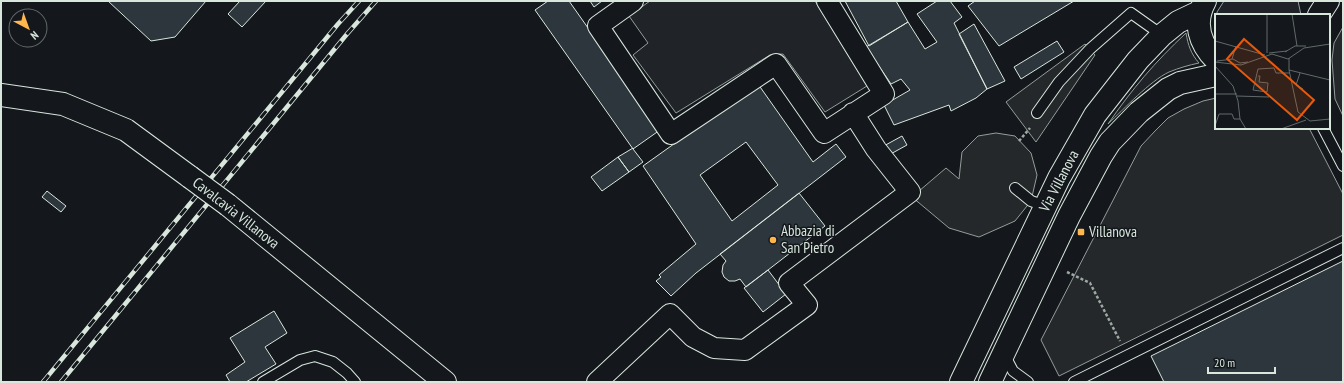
<svg xmlns="http://www.w3.org/2000/svg" width="1344" height="383" font-family="'PT Sans Narrow',sans-serif">
<style>
.green{fill:#202428;stroke:#939e99}
.parking{fill:#24282b;stroke:#939e99}
.building{fill:#2c363c;stroke:#d8e6dc;fill-rule:evenodd}
.lines{fill:none;stroke-linecap:round;stroke-linejoin:round}
.lane-casing{stroke:#d8e6dc;stroke-width:12}
.street-casing{stroke:#d8e6dc;stroke-width:22}
.secondary-casing{stroke:#d8e6dc;stroke-width:24}
.primary-casing{stroke:#d8e6dc;stroke-width:24}
.path{stroke:#9da8a2;stroke-width:2.5;stroke-dasharray:3 2;stroke-linecap:butt}
.lane{stroke:#14181c;stroke-width:10}
.street{stroke:#14181c;stroke-width:20}
.secondary{stroke:#14181c;stroke-width:22}
.primary{stroke:#14181c;stroke-width:22}
.rail-casing{stroke:#d8e6dc;stroke-width:4.5}
.rail{stroke:#14181c;stroke-width:3;stroke-dasharray:9;stroke-linecap:butt}
.secondary-bridge-casing{stroke:#d8e6dc;stroke-width:24;stroke-linecap:butt}
.secondary-bridge{stroke:#14181c;stroke-width:22}
.poi-dot{fill:#ffb74d;stroke:#14181c;stroke-width:1.5}
.labels{text-anchor:middle;stroke-width:3;stroke-linejoin:round;paint-order:stroke}
.street-label{font-size:15px;fill:#d8e6dc;stroke:#14181c}
.poi-label{font-size:15px;fill:#d8e6dc;stroke:#14181c;text-anchor:start}
.inset-road{fill:none;stroke:#626a69;stroke-width:1}
.view{fill:#e8590c;fill-opacity:0.15;stroke:#e8590c;stroke-width:2}
.inset-edge{fill:none;stroke:#d8e6dc;stroke-width:2}
</style>
<rect width="100%" height="100%" fill="#14181c"/>
<!-- green -->
<path class="green" d="M 650,1 L 815,1 L 867,86 L 825,112 L 783,54 L 770,55 L 676,113 L 633,55 L 648,43 L 629,16 Z
M 1224,1 L 1298,1 L 1301,15 L 1217,15 L 1217,12 Z
M 1186,33 C 1188,45 1191,54 1199,63 C 1189,65 1179,68 1169,72 C 1150,81 1124,109 1108,124 C 1132,89 1155,62 1186,33 Z"/>
<!-- parking -->
<path class="parking" d="M 1343,27 L 1343,116 L 1335,99 L 1332,60 L 1334,43 Z
M 1085,44 L 1095,55 L 1036,142 L 1006,102 Z
M 1216,98 L 1216,128 L 1309,128 L 1343,194 L 1343,235 L 1059,376 L 1041,340 L 1141,146 L 1155,131 L 1168,118 L 1184,109 L 1203,101 Z
M 996,133 L 1015,136 L 1031,153 L 1037,175 L 1031,201 L 1015,221 L 979,237 L 949,228 L 912,197 L 946,168 L 959,179 L 962,152 L 978,136 Z"/>
<!-- building -->
<path class="building" d="M 108,1 L 206,1 L 175,37 L 151,41 Z
M 240,1 L 266,1 L 242,27 L 228,14 Z
M 548,1 L 569,1 L 660,130 L 633,149 L 535,10 Z
M 590,1 L 602,1 L 594,7 Z
M 845,1 L 896,1 L 908,22 L 869,46 Z
M 937,1 L 950,1 L 962,17 L 954,23 L 987,89 L 976,98 L 951,111 L 949,105 L 894,125 L 884,105 L 910,90 L 901,79 L 891,84 L 866,47 L 908,22 L 925,49 L 937,42 L 917,14 Z
M 975,1 L 1074,1 L 999,46 L 968,6 Z
M 974,24 L 1005,81 L 987,89 L 959,34 Z
M 1057,41 L 1064,52 L 1021,79 L 1014,67 Z
M 758,84 L 813,162 L 836,144 L 846,157 L 696,273 L 671,296 L 656,281 L 661,277 L 659,275 L 696,244 L 643,166 ZM 746,142 L 778,185 L 732,221 L 700,175 Z
M 902,136 L 907,145 L 887,156 L 882,147 Z
M 633,149 L 643,162 L 629,172 L 618,157 L 633,148 Z
M 618,157 L 629,172 L 602,191 L 591,177 Z
M 47,191 L 66,206 L 61,212 L 42,197 Z
M 799,193 L 825,226 L 746,287 L 740,279 L 735,281 L 729,281 L 724,277 L 722,272 L 723,265 L 726,261 L 720,254 Z
M 1343,261 L 1343,382 L 1164,382 L 1151,356 Z
M 768,270 L 786,294 L 763,312 L 744,288 Z
M 274,311 L 287,333 L 265,347 L 276,364 L 246,382 L 230,382 L 226,375 L 245,362 L 230,338 Z"/>
<g class="lines">
<defs>
<path id="lane" d="M 1037,113 L 1059,82 L 1090,49 L 1131,13 L 1162,35
M 1323,128 L 1343,166
M 1015,188 L 1031,201 L 1045,206
M 1004,354 L 1013,371 L 1028,382
M 263,382 L 300,360 L 315,356 L 333,362 L 347,373 L 355,382
M 1074,382 L 1343,248"/>
<path id="street" d="M 633,1 L 598,26 L 671,134 L 776,64 L 824,133 L 884,94 L 827,1
M 597,382 L 670,314 L 693,337 L 714,348 L 745,350 L 807,305 L 789,283 L 910,192 L 876,149 L 853,113"/>
<path id="secondary" d="M 1,95 L 63,104 L 126,130 L 190,177
M 228,205 L 445,382"/>
<path id="primary" d="M 1205,1 C 1193,23 1199,43 1216,60
M 1319,15 L 1328,1
M 961,382 L 1059,178 L 1095,115 L 1138,60 L 1162,35 L 1178,22 L 1199,12
M 990,382 L 1069,216 L 1101,156 L 1110,142 L 1139,112 L 1168,89 L 1180,83 L 1216,75"/>
</defs>
<!-- lane casing -->
<use href="#lane" class="lane-casing"/>
<!-- street casing -->
<use href="#street" class="street-casing"/>
<!-- secondary casing -->
<use href="#secondary" class="secondary-casing"/>
<!-- primary casing -->
<use href="#primary" class="primary-casing"/>
<!-- path -->
<path class="path" d="M 1019,141 L 1030,128
M 1067,272 L 1090,283 L 1120,341"/>
<!-- lane -->
<use href="#lane" class="lane"/>
<!-- street -->
<use href="#street" class="street"/>
<!-- secondary -->
<use href="#secondary" class="secondary"/>
<!-- primary -->
<use href="#primary" class="primary"/>
<defs>
<path id="rail" d="M 43,382 L 338,24 L 359,1
M 61,382 L 347,34 L 376,1"/>
</defs>
<!-- rail casing -->
<use href="#rail" class="rail-casing"/>
<!-- rail -->
<use href="#rail" class="rail"/>
<defs>
<path id="secondary-bridge" d="M 190,177 L 228,205"/>
</defs>
<!-- secondary-bridge casing -->
<use href="#secondary-bridge" class="secondary-bridge-casing"/>
<!-- secondary-bridge -->
<use href="#secondary-bridge" class="secondary-bridge"/>
</g>
<!-- markers -->
<g class="poi-dot">
<rect x="1077" y="228" width="8" height="8" rx="2"/>
<circle cx="773" cy="240" r="4"/>
</g>
<g class="labels">
<!-- street labels -->
<g class="street-label">
<text transform="translate(1059 181) rotate(-62)" y="5">Via Villanova</text>
<text transform="translate(236 213) rotate(38)" y="5">Cavalcavia Villanova</text>
</g>
<!-- poi labels -->
<g class="poi-label">
<text x="781" y="236">Abbazia di<tspan x="781" dy="17">San Pietro</tspan></text>
<text x="1089" y="237">Villanova</text>
</g>
</g>
<!-- overview -->
<g transform="translate(1215 14)">
<rect width="115" height="115" fill="#14181c"/>
<path d="M 41,62 L 44,63 L 44,68 L 52,70 L 50,77 L 39,75 Z" fill="#202428"/>
<path class="inset-road" d="M 52,0 L 52,39M 77,0 L 82,32M 0,27 L 50,41M 70,38 L 80,32 L 91,32M 54,39 L 72,37M 74,44 L 74,56 L 83,98 L 95,107 L 115,105M 17,45 L 21,32M 2,47 L 18,45 L 25,49 L 33,48M 0,48 L 26,51 L 57,40 L 73,45 L 89,34 L 115,30M 0,52 L 18,72 L 23,87 L 25,105 L 31,115M 74,56 L 115,66M 85,59 L 81,71 L 88,75M 43,62 L 45,62 L 44,68 L 53,69 L 52,78 L 38,76 L 43,55 L 59,54 L 61,59 L 75,59M 0,80 L 22,80M 22,82 L 54,83M 0,112 L 4,100 L 17,100 L 19,105 L 25,105M 66,115 L 91,106"/>
<path class="view" d="M 29,25 L 99,86 L 82,106 L 12,45 Z"/>
<rect width="115" height="115" class="inset-edge"/>
</g>
<!-- border -->
<rect width="1344" height="383" fill="none" stroke="#d8e6dc" stroke-width="4"/>
<!-- north arrow -->
<g transform="translate(28 28) rotate(139)"><circle r="19" fill="#14181c" stroke="#626a69"/>
<path d="M0-3L7 15L0 10L-7 15Z" fill="#ffb74d"/>
<text y="-6" font-size="11" font-weight="bold" text-anchor="middle" fill="#d8e6dc">N</text>
</g>
<!-- scale -->
<path d="M1208 367v6h67v-6" fill="none" stroke="#d8e6dc" stroke-width="2"/>
<text x="1214" y="367" font-size="12" fill="#d8e6dc" stroke="#14181c" stroke-width="3" paint-order="stroke">20 m</text>
</svg>
